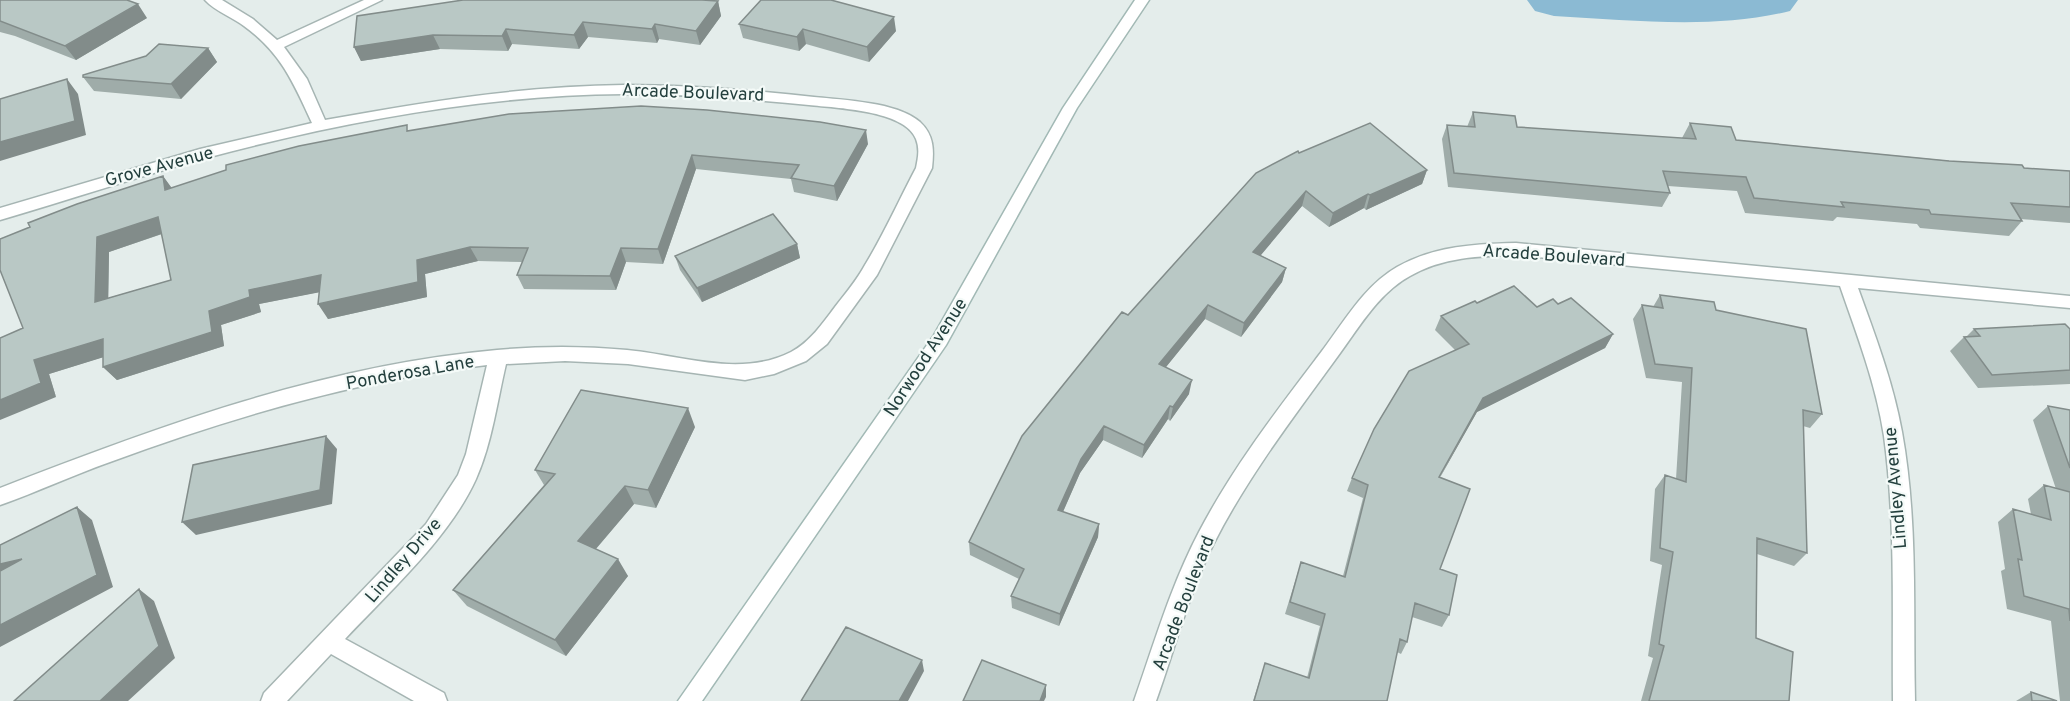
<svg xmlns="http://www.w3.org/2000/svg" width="2070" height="701" font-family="Overpass,sans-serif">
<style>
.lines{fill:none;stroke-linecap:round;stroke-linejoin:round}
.river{fill:#8bbad3;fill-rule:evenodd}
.street-casing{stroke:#a6b5b3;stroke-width:3}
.secondary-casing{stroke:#a2b9b5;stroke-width:3}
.street{fill:#fff;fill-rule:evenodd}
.secondary{fill:#fff;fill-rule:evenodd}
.wall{fill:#9faca9;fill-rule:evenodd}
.shaded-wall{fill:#828c8a}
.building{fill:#b9c8c5;stroke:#828c8a;stroke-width:1.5;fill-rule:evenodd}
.labels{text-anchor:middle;stroke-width:4.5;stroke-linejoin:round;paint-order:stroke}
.street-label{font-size:18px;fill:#233f3d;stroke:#f4faf8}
</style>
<rect width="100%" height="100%" fill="#e4edeb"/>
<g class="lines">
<!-- river -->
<path class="river" d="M 1527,0 L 1798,0 L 1790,11 C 1713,30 1632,20 1554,16 L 1535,11 Z"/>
<defs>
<path id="street" d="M 205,0 L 222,0 L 253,19 L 277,40 L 364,0 L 382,0 L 284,47 L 307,79 L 325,120 C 424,102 523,86 624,85 C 688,85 751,90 814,97 C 844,100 897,102 920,122 C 934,135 934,150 932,168 L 877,275 L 827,344 L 806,361 L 774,374 L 745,380 L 628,364 L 565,361 L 506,364 C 497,402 492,443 476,479 C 450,537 389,592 345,639 L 444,693 L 447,701 L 414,701 L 331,654 L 287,701 L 261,701 L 264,693 L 426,524 L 458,475 L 466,454 L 487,365 C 358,380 232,417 110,462 C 73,475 37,492 0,505 L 0,488 C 159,426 325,365 497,350 C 540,346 584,346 627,350 C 681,355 740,378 791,352 C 810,342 822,324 835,307 C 845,294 857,280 865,265 C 884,234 899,200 916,168 C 918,158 920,149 916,139 C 905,110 835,108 809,105 C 747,99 686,94 624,94 C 484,95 340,122 206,158 C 136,177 69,200 0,220 L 0,208 L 200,149 L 312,123 C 293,82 281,53 244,26 C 232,17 215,11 205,0 Z
M 1516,243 L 2070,296 L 2070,308 L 1858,288 C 1875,335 1893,382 1902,432 C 1918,520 1913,612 1915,701 L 1893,701 C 1892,613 1896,523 1884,436 C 1876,384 1857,335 1840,286 L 1516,255 C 1479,256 1443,257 1410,276 C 1377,294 1357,331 1335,360 C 1292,419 1247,478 1214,543 C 1189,593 1175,648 1156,701 L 1134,701 C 1154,644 1171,585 1199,532 C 1233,467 1278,409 1322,351 C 1344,322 1364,286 1397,267 C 1434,246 1475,244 1516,243 Z"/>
<path id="secondary" d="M 1135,0 L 1149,0 L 1077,108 L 946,345 L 702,701 L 678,701 L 934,335 L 1063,108 Z"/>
</defs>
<!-- street casing -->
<use href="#street" class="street-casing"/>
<!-- secondary casing -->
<use href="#secondary" class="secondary-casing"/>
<!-- street -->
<use href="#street" class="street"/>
<!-- secondary -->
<use href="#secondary" class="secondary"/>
</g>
<!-- wall -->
<path class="wall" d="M 0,0 L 147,18 L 76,60 L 15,36 L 0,32 Z
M 718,1 L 721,16 L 700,45 L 659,39 L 657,43 L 588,37 L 579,49 L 512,44 L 508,51 L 440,49 L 361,61 L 354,47 L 357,16 Z
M 739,24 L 896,31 L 869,62 L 806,44 L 799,51 L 743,38 Z
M 208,48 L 217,62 L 181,99 L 94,91 L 83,77 Z
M 1473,112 L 1517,127 L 1682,138 L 1690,123 L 1736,140 L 2024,168 L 2070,171 L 2070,223 L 2020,219 L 2022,221 L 2009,236 L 1920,228 L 1917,224 L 1837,217 L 1833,221 L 1745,213 L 1737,191 L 1668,186 L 1670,193 L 1662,207 L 1448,187 L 1442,139 L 1447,125 L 1467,127 Z
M 410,131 L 868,144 L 837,201 L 794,192 L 791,179 L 696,169 L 663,264 L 626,262 L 616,290 L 524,289 L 517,275 L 522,262 L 478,261 L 425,274 L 427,297 L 328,319 L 319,292 L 259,304 L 261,312 L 221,325 L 224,346 L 117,380 L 103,367 L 103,357 L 49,374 L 56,397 L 23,328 L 30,227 L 163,176 L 171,188 ZM 162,234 L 171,280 L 108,298 L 109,252 Z
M 1299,153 L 1427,170 L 1422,184 L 1366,210 L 1364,208 L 1329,227 L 1302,206 L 1260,255 L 1286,268 L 1282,282 L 1241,337 L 1205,319 L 1166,367 L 1189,394 L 1170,421 L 1168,419 L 1142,458 L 1103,440 L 1080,473 L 1063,512 L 1099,524 L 1098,537 L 1059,626 L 1012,608 L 1011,596 L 1019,579 L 970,555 L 969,542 L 1128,315 Z
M 797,244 L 800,258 L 702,302 L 680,270 L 675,256 Z
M 1660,295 L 1716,310 L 1822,414 L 1810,428 L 1803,426 L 1807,553 L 1794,566 L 1757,554 L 1756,638 L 1789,701 L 1641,701 L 1653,658 L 1648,656 L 1662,565 L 1650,561 L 1655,489 L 1665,475 L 1676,479 L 1682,382 L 1646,378 L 1633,319 L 1642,305 L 1653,307 Z
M 1477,303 L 1537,307 L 1558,304 L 1613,334 L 1605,348 L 1477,412 L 1440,477 L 1440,569 L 1449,615 L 1442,627 L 1412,617 L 1407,642 L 1401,654 L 1397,652 L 1387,701 L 1253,701 L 1265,663 L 1307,678 L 1320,626 L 1285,614 L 1301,562 L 1343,576 L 1363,498 L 1347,491 L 1352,478 L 1455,350 L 1435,330 L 1441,316 Z
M 1974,329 L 2070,329 L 2070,384 L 1978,388 L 1950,351 L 1964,337 L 1966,337 Z
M 2048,406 L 2070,410 L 2070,701 L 2060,701 L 2051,621 L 2007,609 L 2001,571 L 2005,569 L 1998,522 L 2013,509 L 2031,514 L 2028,499 L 2044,485 L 2056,489 L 2033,420 Z
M 695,427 L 656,508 L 634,504 L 596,549 L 628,576 L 566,656 L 467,606 L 453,590 L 544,485 L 535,470 Z
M 2031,692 L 2057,701 L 2016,701 Z"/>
<!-- shaded-wall -->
<path class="shaded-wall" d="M 718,1 L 721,16 L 700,45 L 696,31 Z
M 138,4 L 147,18 L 76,60 L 65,46 Z
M 894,17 L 896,31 L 869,62 L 867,47 Z
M 583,22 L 588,37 L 579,49 L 574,35 Z
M 655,24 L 659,39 L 657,43 L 652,29 Z
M 506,29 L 512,44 L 508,51 L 502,36 Z
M 803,29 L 806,44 L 799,51 L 797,37 Z
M 433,35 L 440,49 L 361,61 L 354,47 Z
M 208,48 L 217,62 L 181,99 L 171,84 Z
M 67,79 L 78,94 L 86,135 L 0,161 L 0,142 Z
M 866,130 L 868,144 L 837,201 L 834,186 Z
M 692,155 L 696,169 L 663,264 L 658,249 Z
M 1427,170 L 1422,184 L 1366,210 L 1370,195 Z
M 163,176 L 174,191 L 165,190 Z
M 1306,191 L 1302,206 L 1251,267 L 1253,252 Z
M 1368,194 L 1364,208 L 1329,227 L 1333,213 Z
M 158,217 L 170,231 L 109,252 L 108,316 L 95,302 L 97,237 Z
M 797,244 L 800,258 L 702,302 L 697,288 Z
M 470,247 L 478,261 L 425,274 L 427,297 L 328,319 L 318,304 L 417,260 Z
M 621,248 L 626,262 L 616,290 L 610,276 Z
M 1286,268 L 1282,282 L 1241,337 L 1244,323 Z
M 321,275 L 331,290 L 259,304 L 261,312 L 221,325 L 224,346 L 117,380 L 103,367 L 249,290 Z
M 1208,305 L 1205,319 L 1157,378 L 1159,364 Z
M 1613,334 L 1605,348 L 1477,412 L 1433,490 L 1483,398 Z
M 103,339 L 117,353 L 49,374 L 56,397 L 0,420 L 0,400 L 34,360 Z
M 1192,380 L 1189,394 L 1170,421 L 1173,407 Z
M 1170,406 L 1168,419 L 1142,458 L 1144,445 Z
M 688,408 L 695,427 L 656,508 L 648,490 Z
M 1104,426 L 1103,440 L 1080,473 L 1058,523 L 1058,510 L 1081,459 Z
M 326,436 L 337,449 L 332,504 L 196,535 L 182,522 Z
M 625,486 L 634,504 L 588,558 L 578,541 Z
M 77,507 L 92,520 L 113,587 L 0,647 L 0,625 Z
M 1099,524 L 1098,537 L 1059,626 L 1060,614 Z
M 22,559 L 0,580 L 0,564 Z
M 618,559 L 628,576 L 566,656 L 555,640 Z
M 139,589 L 154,601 L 175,658 L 128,701 L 100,701 Z
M 922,660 L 924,671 L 908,701 L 899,701 Z
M 1046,685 L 1046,697 L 1044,701 L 1040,701 Z"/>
<!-- building -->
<path class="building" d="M 0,0 L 127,0 L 138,4 L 65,46 L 0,21 Z
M 463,0 L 702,0 L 718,1 L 696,31 L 655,24 L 652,29 L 583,22 L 574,35 L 506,29 L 502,36 L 433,35 L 354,47 L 357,16 Z
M 761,0 L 831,0 L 894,17 L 867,47 L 803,29 L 797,37 L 739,24 Z
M 159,44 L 208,48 L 171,84 L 83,77 L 83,75 L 146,56 Z
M 67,79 L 75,121 L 0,142 L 0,99 Z
M 641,106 L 707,110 L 820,122 L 866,130 L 834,186 L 791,178 L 799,165 L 692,155 L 658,249 L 621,248 L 610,276 L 517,275 L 528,248 L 470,247 L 417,260 L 418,282 L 318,304 L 321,275 L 249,290 L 250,297 L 209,311 L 212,332 L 103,367 L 103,339 L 34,360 L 41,383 L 0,400 L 0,338 L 23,328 L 0,270 L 0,239 L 30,227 L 28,223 L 77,204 L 163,176 L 165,190 L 226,170 L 226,165 L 299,146 L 407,125 L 407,131 L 509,114 ZM 158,217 L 171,280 L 95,302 L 97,237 Z
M 1473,112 L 1515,116 L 1517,127 L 1696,139 L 1690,123 L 1731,127 L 1736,140 L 1949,161 L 2022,165 L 2024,168 L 2070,171 L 2070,207 L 2011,203 L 2022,221 L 1931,214 L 1929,210 L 1841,202 L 1844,207 L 1754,198 L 1746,177 L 1663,171 L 1670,193 L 1454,173 L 1447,125 L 1475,127 Z
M 1370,123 L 1427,170 L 1370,195 L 1368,194 L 1333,213 L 1306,191 L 1253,252 L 1286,268 L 1244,323 L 1208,305 L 1159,364 L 1192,380 L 1173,407 L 1170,406 L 1144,445 L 1104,426 L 1081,459 L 1058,510 L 1099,524 L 1060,614 L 1011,596 L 1024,569 L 969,542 L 1022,436 L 1122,312 L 1128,315 L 1256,173 L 1298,151 L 1299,153 Z
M 773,214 L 797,244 L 697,288 L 675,256 Z
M 1514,286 L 1537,307 L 1553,299 L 1558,304 L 1571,298 L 1613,334 L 1483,398 L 1439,477 L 1470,489 L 1440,569 L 1457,575 L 1449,615 L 1415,603 L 1407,642 L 1400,639 L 1387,701 L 1254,701 L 1265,663 L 1309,678 L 1325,614 L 1290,602 L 1301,562 L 1345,577 L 1368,485 L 1352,478 L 1374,429 L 1409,371 L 1469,344 L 1441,316 L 1475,301 L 1477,303 Z
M 1660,295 L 1714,302 L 1716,310 L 1806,329 L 1822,414 L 1803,410 L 1807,553 L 1757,538 L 1756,638 L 1793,652 L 1789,701 L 1649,701 L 1664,646 L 1659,644 L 1673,552 L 1660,548 L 1665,475 L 1686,482 L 1692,368 L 1655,364 L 1642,305 L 1663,308 Z
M 2065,324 L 2070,329 L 2070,370 L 1992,375 L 1964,337 L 1980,336 L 1974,329 Z
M 581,390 L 688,408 L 648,490 L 625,486 L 578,541 L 618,559 L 555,640 L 453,590 L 555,474 L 535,470 Z
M 2048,406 L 2070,410 L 2070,468 Z
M 326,436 L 320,490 L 182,522 L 193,465 Z
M 2044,485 L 2070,492 L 2070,621 L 2069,609 L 2024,596 L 2018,559 L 2022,560 L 2013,509 L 2051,520 Z
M 77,507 L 97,575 L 0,625 L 0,571 L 22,559 L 0,564 L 0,545 Z
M 139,589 L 159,646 L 100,701 L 14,701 Z
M 846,627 L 922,660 L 899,701 L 801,701 Z
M 982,660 L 1046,685 L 1040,701 L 963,701 Z
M 2031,692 L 2057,701 L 2032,701 Z"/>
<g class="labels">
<!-- street labels -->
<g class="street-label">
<text transform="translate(693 92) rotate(2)" y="6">Arcade Boulevard</text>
<text transform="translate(159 166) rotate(-15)" y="6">Grove Avenue</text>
<text transform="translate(1554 255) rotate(4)" y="6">Arcade Boulevard</text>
<text transform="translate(925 357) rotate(-57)" y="6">Norwood Avenue</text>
<text transform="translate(410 372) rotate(-10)" y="6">Ponderosa Lane</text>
<text transform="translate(1895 488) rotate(-95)" y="6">Lindley Avenue</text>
<text transform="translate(403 560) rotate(-49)" y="6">Lindley Drive</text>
<text transform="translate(1183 603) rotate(-69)" y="6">Arcade Boulevard</text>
</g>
</g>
</svg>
